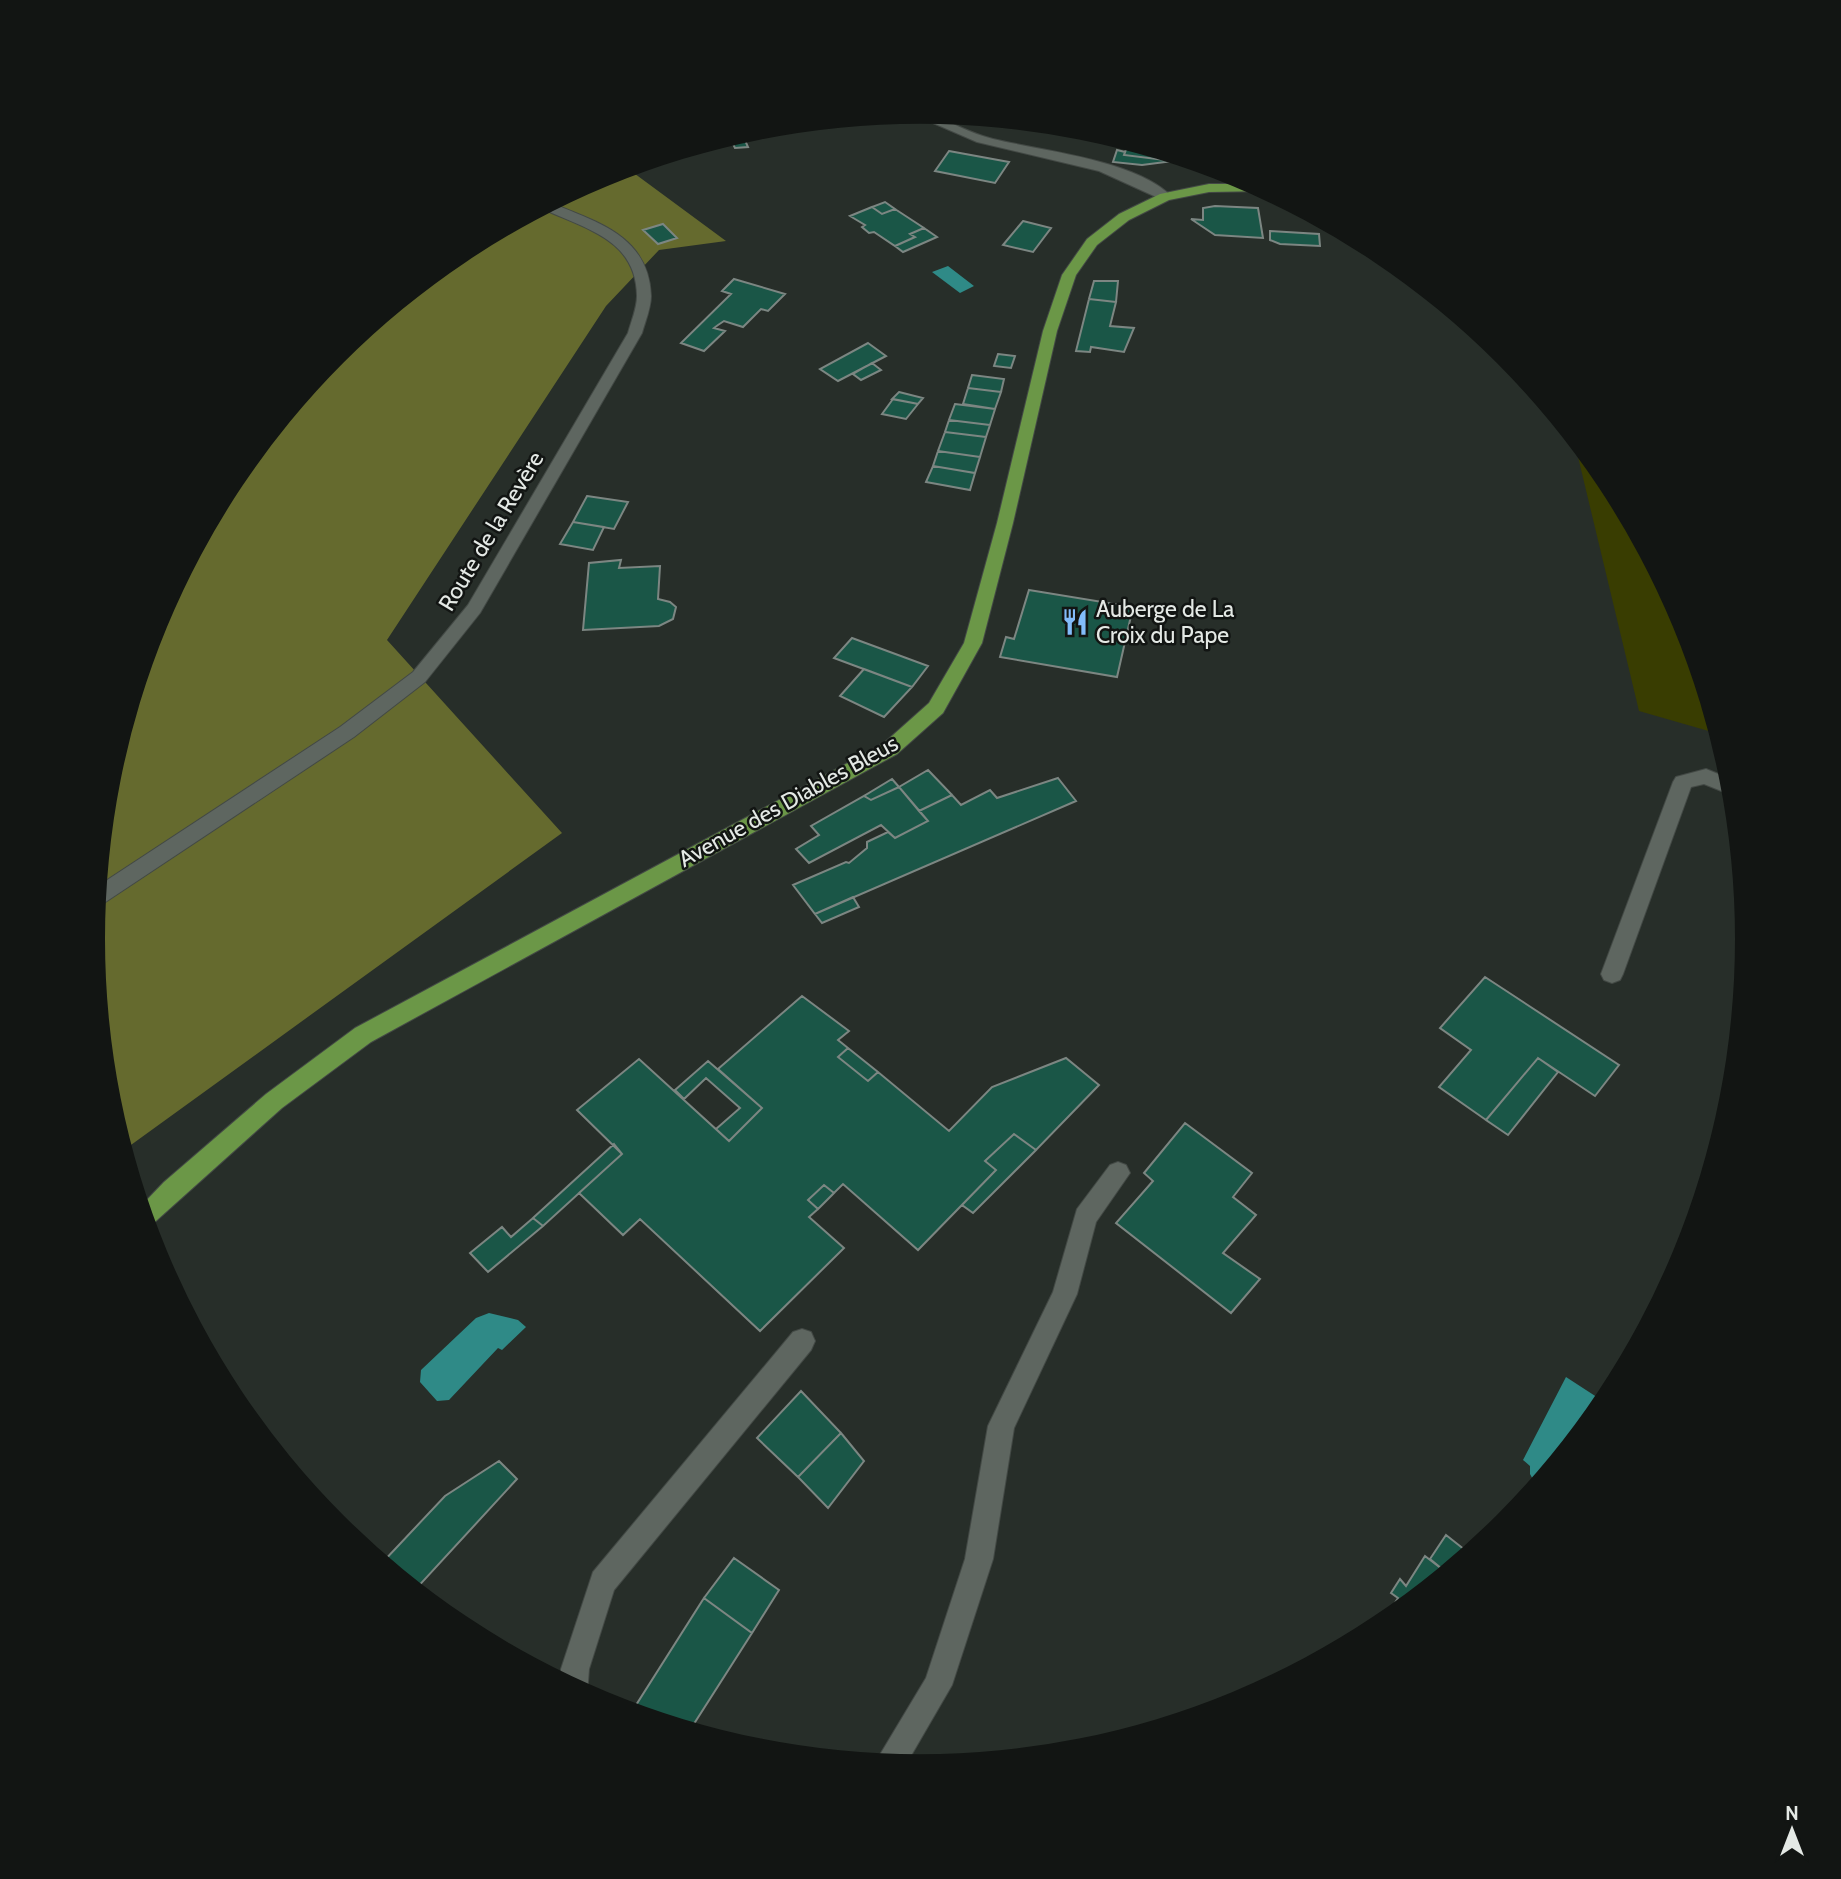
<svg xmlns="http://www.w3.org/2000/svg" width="1841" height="1879" font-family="Cabin,sans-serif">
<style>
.green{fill:#393d01}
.forest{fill:#656a2e}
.water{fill:#2f8a87}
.building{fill:#1a5647;stroke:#7c8682;stroke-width:2}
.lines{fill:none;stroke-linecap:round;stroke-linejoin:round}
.minor-casing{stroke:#434945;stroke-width:2}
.major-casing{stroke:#434945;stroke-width:2}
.minor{fill:#5e6660;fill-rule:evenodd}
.major{fill:#6b9747;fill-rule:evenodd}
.labels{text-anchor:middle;stroke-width:5;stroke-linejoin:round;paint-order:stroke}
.street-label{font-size:23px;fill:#e4e9e5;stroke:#121513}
.poi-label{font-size:23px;fill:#e4e9e5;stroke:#121513;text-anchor:start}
</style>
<rect width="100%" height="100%" fill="#272e29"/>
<!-- green -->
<path class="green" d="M 1573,436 L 1609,480 L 1685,623 L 1719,734 L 1639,711 Z"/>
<!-- forest -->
<path class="forest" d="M 627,168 L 726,241 L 659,250 L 606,306 L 387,640 L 562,833 L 124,1150 L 109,1101 L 93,939 L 109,778 L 156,622 L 232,479 L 335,354 L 461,251 L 604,175 Z"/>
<!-- water -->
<path class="water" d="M 948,266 L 974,286 L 960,293 L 932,272 Z
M 489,1313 L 518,1320 L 526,1327 L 502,1350 L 498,1348 L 449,1400 L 437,1401 L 420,1382 L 421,1370 L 476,1318 Z
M 1566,1377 L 1606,1403 L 1537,1487 L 1530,1474 L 1530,1466 L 1523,1460 Z"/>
<!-- building -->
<path class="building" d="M 744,138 L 748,147 L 735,148 L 731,140 Z
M 1129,142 L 1175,156 L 1173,161 L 1124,155 Z
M 1117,150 L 1125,152 L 1124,155 L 1173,161 L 1142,165 L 1113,162 Z
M 949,151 L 1009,162 L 995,183 L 935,171 Z
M 885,202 L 895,209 L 882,214 L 872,207 Z
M 1215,206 L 1258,208 L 1263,238 L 1215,235 L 1191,219 L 1203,220 L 1203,208 Z
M 872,207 L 882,214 L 895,209 L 924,228 L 910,234 L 915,237 L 895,246 L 874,232 L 869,233 L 862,227 L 865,225 L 850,216 Z
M 1023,221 L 1051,228 L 1033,252 L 1003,245 Z
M 663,224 L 677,238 L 658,244 L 643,230 Z
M 924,228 L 937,237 L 903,252 L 895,246 L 915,237 L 910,234 Z
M 1270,231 L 1319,234 L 1320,246 L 1280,244 L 1270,240 Z
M 734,279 L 785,294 L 768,311 L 761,309 L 743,327 L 724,321 L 718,325 L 714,328 L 725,331 L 704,351 L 681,343 L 731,294 L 722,291 Z
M 1094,281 L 1118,281 L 1116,302 L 1089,299 Z
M 1089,299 L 1116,302 L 1110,326 L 1134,328 L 1124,352 L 1091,347 L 1090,352 L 1076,351 Z
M 868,343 L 886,356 L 838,381 L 820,369 Z
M 998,354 L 1015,356 L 1011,368 L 994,366 Z
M 872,363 L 881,370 L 861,380 L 853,374 Z
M 972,375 L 1004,379 L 1001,392 L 968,388 Z
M 968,388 L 1001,392 L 995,409 L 963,404 Z
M 899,392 L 923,398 L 918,404 L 892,399 Z
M 893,399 L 918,404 L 906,419 L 882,414 Z
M 955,404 L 995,409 L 990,425 L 949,420 Z
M 949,420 L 990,425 L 986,437 L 945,432 Z
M 945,432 L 986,437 L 980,457 L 938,451 Z
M 938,451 L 980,457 L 975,473 L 933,466 Z
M 933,466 L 975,473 L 970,490 L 926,482 Z
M 587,496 L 628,502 L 614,529 L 573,522 Z
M 573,522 L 604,527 L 593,550 L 560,544 Z
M 621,560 L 619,568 L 660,566 L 658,599 L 670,602 L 676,607 L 673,619 L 659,626 L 583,630 L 589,563 Z
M 1029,590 L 1133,607 L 1117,677 L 1000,657 L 1006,637 L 1014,639 Z
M 852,638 L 928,666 L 912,687 L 834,658 Z
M 864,669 L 912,687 L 884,717 L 840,696 Z
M 928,770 L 952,795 L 919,811 L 899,787 Z
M 1058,778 L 1076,801 L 815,914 L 793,885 L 846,862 L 849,863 L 867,848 L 867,842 L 888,832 L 895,838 L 928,821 L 919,811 L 952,795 L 961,805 L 990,790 L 997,798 Z
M 892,779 L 899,787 L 871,800 L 864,796 Z
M 899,787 L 928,821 L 895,838 L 881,825 L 809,863 L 796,849 L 819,835 L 811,826 L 864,796 L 871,800 Z
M 853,897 L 859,907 L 822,923 L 815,914 Z
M 1485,977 L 1619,1065 L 1595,1096 L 1538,1058 L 1486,1120 L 1439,1087 L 1471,1050 L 1440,1028 Z
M 802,996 L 849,1031 L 838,1040 L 848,1048 L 838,1057 L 868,1081 L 878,1072 L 949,1131 L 992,1087 L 1066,1058 L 1099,1085 L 1036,1150 L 1014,1134 L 985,1161 L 996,1170 L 918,1250 L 843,1184 L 834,1193 L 824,1185 L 808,1200 L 818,1209 L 809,1217 L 844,1248 L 760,1331 L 640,1219 L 623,1235 L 579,1193 L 622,1154 L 577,1110 L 639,1059 L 729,1141 L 762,1108 L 718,1069 Z
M 848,1048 L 878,1072 L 868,1081 L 838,1057 Z
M 1538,1058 L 1558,1072 L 1508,1135 L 1486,1120 Z
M 708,1061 L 762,1108 L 729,1141 L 716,1129 L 740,1108 L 706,1078 L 684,1099 L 675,1090 Z
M 1185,1123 L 1252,1173 L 1233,1197 L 1256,1215 L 1223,1253 L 1260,1279 L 1231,1313 L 1116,1223 L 1153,1181 L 1144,1173 Z
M 1014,1134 L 1036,1150 L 973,1213 L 962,1205 L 996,1170 L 985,1161 Z
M 614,1144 L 622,1154 L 543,1226 L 533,1218 Z
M 824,1185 L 834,1193 L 818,1209 L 808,1200 Z
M 533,1218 L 543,1226 L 488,1272 L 470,1253 L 502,1227 L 511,1237 Z
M 801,1391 L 841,1433 L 798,1477 L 757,1438 Z
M 841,1433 L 864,1461 L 828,1508 L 798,1477 Z
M 499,1461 L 517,1479 L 415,1590 L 382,1563 L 445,1496 Z
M 1446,1535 L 1470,1554 L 1447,1573 L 1430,1559 Z
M 1425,1556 L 1447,1573 L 1379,1629 L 1398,1598 L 1391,1593 L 1400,1579 L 1406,1586 Z
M 734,1558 L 779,1590 L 752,1633 L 704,1598 Z
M 704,1598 L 752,1633 L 690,1730 L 631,1713 Z"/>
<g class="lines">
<defs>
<path id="minor" d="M 928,112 C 949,122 970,133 993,139 C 1042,151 1137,160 1172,197 L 1165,201 L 1099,171 L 977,142 L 910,113 Z
M 551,203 C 597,222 649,236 651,296 C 651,308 645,322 642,333 L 480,613 L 425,682 L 354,737 L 104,903 L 96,905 L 98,886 L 340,727 L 413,672 L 468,605 L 628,333 C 631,322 637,308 637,296 C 636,238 584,229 541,208 Z
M 1706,769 L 1733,780 L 1734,796 L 1704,784 L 1691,787 L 1623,974 L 1620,980 L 1612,983 L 1604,980 L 1601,974 L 1673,782 L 1676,777 Z
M 1118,1162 L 1126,1165 L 1130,1173 L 1096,1222 L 1077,1294 L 1014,1428 L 993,1559 L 952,1685 L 905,1766 L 875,1763 L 926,1678 L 965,1559 L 988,1426 L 1053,1292 L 1077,1209 L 1110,1165 Z
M 802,1329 L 811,1332 L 815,1341 L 811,1350 L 614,1590 L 589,1669 L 587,1695 L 561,1681 L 561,1669 L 593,1572 L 793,1332 Z"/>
<path id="major" d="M 1209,184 L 1255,184 L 1267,191 L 1209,192 L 1169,200 L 1129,220 L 1097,245 L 1076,275 L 1057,331 L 1013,523 L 982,643 L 943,713 L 897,754 L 371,1042 L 282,1108 L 147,1229 L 141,1206 L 164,1182 L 266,1094 L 355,1028 L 883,744 L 929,703 L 964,643 L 997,523 L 1043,331 L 1062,275 L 1087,239 L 1119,214 L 1160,194 Z"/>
</defs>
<!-- minor casing -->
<use href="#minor" class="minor-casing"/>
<!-- major casing -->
<use href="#major" class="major-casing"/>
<!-- minor -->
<use href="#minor" class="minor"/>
<!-- major -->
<use href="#major" class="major"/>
</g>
<!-- icons -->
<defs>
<symbol id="restaurant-bare" viewBox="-9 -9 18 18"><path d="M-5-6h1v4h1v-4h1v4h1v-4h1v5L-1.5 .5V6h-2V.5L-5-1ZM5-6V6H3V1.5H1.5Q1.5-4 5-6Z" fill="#82bcfa" stroke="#121513" stroke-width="2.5" paint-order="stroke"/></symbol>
</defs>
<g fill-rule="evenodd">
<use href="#restaurant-bare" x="1056" y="603" width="38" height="38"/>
</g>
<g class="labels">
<!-- street labels -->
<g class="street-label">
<text transform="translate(491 531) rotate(-59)" y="8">Route de la Revère</text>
<text transform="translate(788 801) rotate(-29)" y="8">Avenue des Diables Bleus</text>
</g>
<!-- poi labels -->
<g class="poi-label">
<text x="1096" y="617">Auberge de La<tspan x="1096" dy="26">Croix du Pape</tspan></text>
</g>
</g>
<!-- crop -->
<path d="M0 0H1841V1879H0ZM105 939a815 815 0 1 1 1630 0a815 815 0 1 1-1630 0Z" fill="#121513" fill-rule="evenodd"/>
<!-- north arrow -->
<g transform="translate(1792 1830)" stroke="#121513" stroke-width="5" paint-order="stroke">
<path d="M0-5L12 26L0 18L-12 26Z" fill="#e4e9e5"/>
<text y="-10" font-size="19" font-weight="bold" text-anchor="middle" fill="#e4e9e5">N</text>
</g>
</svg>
